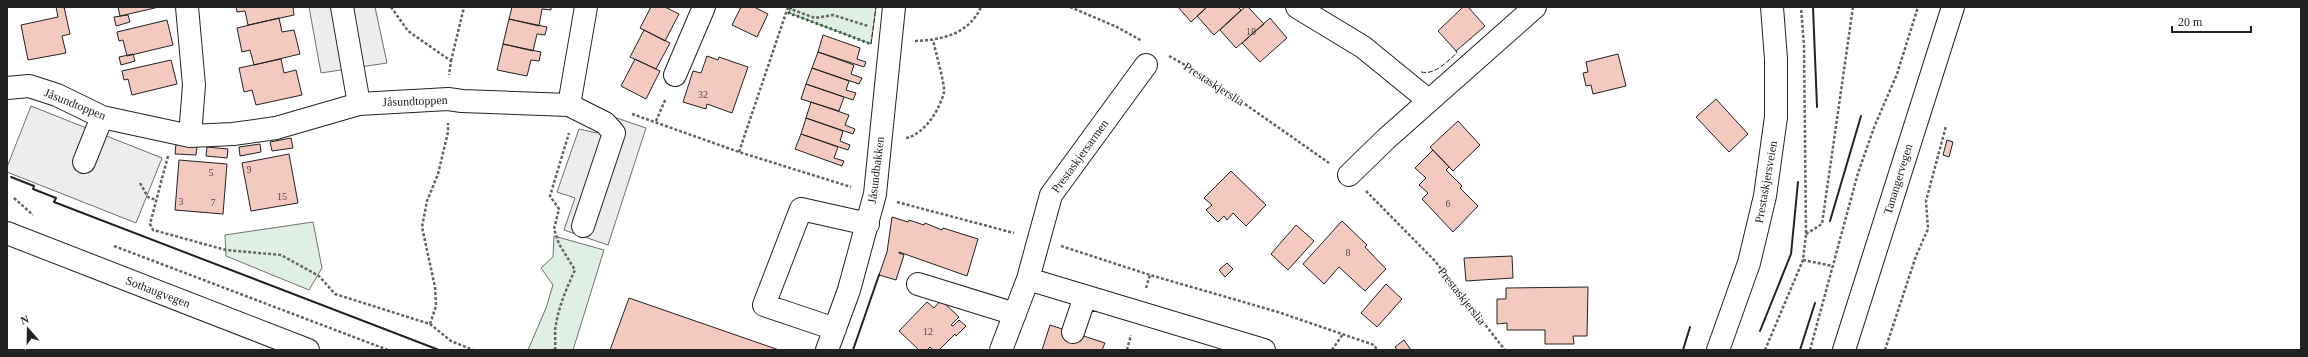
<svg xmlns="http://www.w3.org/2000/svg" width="2308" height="357" font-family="'Times New Roman',serif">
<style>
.green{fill:#e0efe3;stroke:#6f6f6f}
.parking{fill:#ededed;stroke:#6f6f6f}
.building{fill:#f3c9c0;stroke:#222}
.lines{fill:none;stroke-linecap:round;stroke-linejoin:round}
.minor-casing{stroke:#222;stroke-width:24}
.major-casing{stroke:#222;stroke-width:24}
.path{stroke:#646464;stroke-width:2.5;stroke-dasharray:3 2;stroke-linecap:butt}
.minor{stroke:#fff;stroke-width:22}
.major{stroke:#fff;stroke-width:22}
.hedge{stroke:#2f5e38;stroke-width:3;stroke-dasharray:2 3;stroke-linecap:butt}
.fence{stroke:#222;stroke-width:1;stroke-dasharray:5 2;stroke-linecap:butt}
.wall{stroke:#222;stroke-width:2}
.labels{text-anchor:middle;stroke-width:3;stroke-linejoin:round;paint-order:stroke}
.number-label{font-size:10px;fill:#564c4a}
.street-label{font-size:12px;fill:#222;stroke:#fff}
</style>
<rect width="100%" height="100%" fill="#fff"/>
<!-- green -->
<path class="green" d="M 791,7 L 876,7 L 871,44 L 789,13 Z
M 313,222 L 322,268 L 309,290 L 226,256 L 225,235 Z
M 554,236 L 604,250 L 573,350 L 528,350 L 546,308 L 553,285 L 541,268 L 553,257 Z"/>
<!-- parking -->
<path class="parking" d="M 309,7 L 375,7 L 387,63 L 321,73 Z
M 31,106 L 162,158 L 136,223 L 7,172 L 7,167 Z
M 602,113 L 646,128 L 608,245 L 564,230 L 575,198 L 557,192 L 579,129 L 597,133 Z"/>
<!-- building -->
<path class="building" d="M 56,7 L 64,7 L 70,34 L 62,36 L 66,53 L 28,60 L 21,25 L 58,17 Z
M 118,7 L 159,7 L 120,16 Z
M 236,7 L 293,7 L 294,15 L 248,25 L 245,11 L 237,12 Z
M 512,7 L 551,7 L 551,10 L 542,9 L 539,26 L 509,19 Z
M 651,7 L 665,7 L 679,14 L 665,41 L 640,28 Z
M 741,7 L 754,7 L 768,14 L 757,37 L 732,25 Z
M 1178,7 L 1207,7 L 1191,22 Z
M 1207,7 L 1238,7 L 1241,10 L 1214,35 L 1197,16 Z
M 1245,7 L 1248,7 L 1264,24 L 1236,48 L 1220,30 Z
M 1463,7 L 1468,7 L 1485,26 L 1456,51 L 1438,31 Z
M 128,15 L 130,22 L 116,26 L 114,17 Z
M 279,18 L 282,32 L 294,30 L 300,54 L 254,65 L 250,50 L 242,52 L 237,28 Z
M 1270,18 L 1287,38 L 1260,62 L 1242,43 Z
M 509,19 L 547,27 L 545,35 L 537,34 L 533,51 L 503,44 Z
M 167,20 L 173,45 L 127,56 L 123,40 L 119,41 L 117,32 Z
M 644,30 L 670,43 L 656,69 L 630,57 Z
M 823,35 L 860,48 L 857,59 L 866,62 L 864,67 L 818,52 Z
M 503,44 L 541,52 L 539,61 L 531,60 L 527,76 L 497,70 Z
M 818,52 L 854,65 L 851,74 L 862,78 L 859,84 L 812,68 Z
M 133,54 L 135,61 L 121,65 L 119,57 Z
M 1618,54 L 1626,86 L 1593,94 L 1591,85 L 1586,86 L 1583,73 L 1588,72 L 1586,62 Z
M 707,56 L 718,60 L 719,57 L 748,67 L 732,113 L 707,104 L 706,109 L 683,102 L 693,71 L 701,73 Z
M 281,59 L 284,73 L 296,70 L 302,95 L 256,105 L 252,90 L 244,92 L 239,68 Z
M 635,59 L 660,71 L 646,99 L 621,86 Z
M 171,60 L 177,84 L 132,95 L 128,79 L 124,80 L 122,71 Z
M 812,68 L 849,81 L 846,90 L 856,93 L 853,100 L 806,84 Z
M 806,84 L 844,97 L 839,111 L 801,99 Z
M 1716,99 L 1748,134 L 1729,152 L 1696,117 Z
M 811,102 L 849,115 L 845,125 L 855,129 L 853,134 L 806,118 Z
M 806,118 L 843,131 L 840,141 L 850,145 L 848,150 L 801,134 Z
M 1458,121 L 1480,145 L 1453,171 L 1430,147 Z
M 801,134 L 838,147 L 834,158 L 844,161 L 842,166 L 795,149 Z
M 291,138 L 293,148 L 272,151 L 270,142 Z
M 1947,140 L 1953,142 L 1949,157 L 1943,155 Z
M 176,144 L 197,147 L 196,155 L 175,154 Z
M 260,144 L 261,152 L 240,156 L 239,147 Z
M 207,147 L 228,149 L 227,158 L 206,156 Z
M 1433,150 L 1449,167 L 1446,170 L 1462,186 L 1460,188 L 1478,206 L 1453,232 L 1422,199 L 1428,193 L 1419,185 L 1426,178 L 1415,168 Z
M 289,154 L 298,203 L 251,211 L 242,163 Z
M 179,160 L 227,164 L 223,214 L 175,210 Z
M 1231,171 L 1266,205 L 1246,226 L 1233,213 L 1227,220 L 1224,216 L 1218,222 L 1206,210 L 1212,205 L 1204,198 Z
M 892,217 L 908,222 L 909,220 L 924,225 L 925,223 L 942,230 L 943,228 L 978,239 L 967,276 L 899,252 L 899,253 L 904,255 L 896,280 L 879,275 L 887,252 Z
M 1342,221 L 1367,245 L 1365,247 L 1386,269 L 1365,291 L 1339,267 L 1324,284 L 1303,264 Z
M 1296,225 L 1314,241 L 1288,270 L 1271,254 Z
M 1512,256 L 1513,278 L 1466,281 L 1464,258 Z
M 1227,263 L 1233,269 L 1225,277 L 1219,270 Z
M 1386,284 L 1402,299 L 1377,327 L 1361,313 Z
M 1588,287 L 1587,336 L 1573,336 L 1574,344 L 1545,344 L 1545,330 L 1507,330 L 1507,323 L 1497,324 L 1497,299 L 1506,299 L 1506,288 Z
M 629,298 L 779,350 L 610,350 Z
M 941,300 L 959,317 L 951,325 L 953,326 L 959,320 L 966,326 L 956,336 L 955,334 L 939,350 L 933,350 L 930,347 L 927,350 L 919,350 L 899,331 L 927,302 L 934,308 Z
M 1050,325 L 1105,343 L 1102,350 L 1042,350 Z
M 1404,340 L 1411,350 L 1397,350 L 1395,347 Z"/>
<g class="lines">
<defs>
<path id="minor" d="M 187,7 L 194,85 L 190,136
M 342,7 L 359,104
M 1297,7 L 1363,47 L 1428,100
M 675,75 L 704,7
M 7,88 L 29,86 L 57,95 L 102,117 L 190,136 L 233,134 L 276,128 L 359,104 L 448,99 L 462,101 L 569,105 L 586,7
M 569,105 L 605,123 L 614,133 L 583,226
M 84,162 L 102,117
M 1349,175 L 1386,139 L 1535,7
M 7,233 L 308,350
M 1028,279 L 1264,350
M 918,284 L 1015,314
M 835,329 L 764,305 L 801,209 L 868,224
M 1073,332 L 1085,297
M 827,350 L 849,290 L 875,194 L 894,7
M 1001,350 L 1028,279 L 1051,195 L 1146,65
M 1718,350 L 1749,263 L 1765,196 L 1776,117 L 1776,59 L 1772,7"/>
<path id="major" d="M 1844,350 L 1953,7"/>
</defs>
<!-- minor casing -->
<use href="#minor" class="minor-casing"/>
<!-- major casing -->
<use href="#major" class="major-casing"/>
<!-- path -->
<path class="path" d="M 391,7 L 408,31 L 451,61 L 449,75
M 1070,7 L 1117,27 L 1142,41
M 788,8 L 815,18 L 833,15 L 868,26
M 915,41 C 942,40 969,34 981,7
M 1169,56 L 1205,76 L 1329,163
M 451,61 L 464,7
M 632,114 L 739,152 L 851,187
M 656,121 L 666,98
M 906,138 C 925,134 940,109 944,92 C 945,84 935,50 933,40
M 739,152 L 788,7
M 168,156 L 150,224 L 153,230 L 226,250 L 281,255 L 319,276 L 335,294 L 430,324 L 451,341 L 473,350
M 140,183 L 148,197 L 156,200
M 1366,191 L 1435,261 L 1505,350
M 14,198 L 33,215
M 897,202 L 1014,233
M 1806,234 L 1822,224 L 1853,7
M 114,246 L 388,350
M 1061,246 L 1150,275 L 1278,312 L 1374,345 L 1377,350
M 1803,260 L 1833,266
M 1146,288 L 1150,275
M 430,324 L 436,306 L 435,287 L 422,227 L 427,201 L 438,174 L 448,132 L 448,123
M 555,350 C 556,341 554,332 556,324 C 559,306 567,287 575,270 L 559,244 L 554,229 L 559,209 L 550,196 L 569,133
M 1127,350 L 1131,335
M 1332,350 L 1343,334
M 1765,350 L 1803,260 L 1806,234 L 1804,46 L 1801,7
M 1810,350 L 1858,173 L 1875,125 L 1897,74 L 1918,7
M 1885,350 L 1916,256 L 1928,229 L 1926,201 L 1946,126"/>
<!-- minor -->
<use href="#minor" class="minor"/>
<!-- major -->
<use href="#major" class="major"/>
<!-- hedge -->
<path class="hedge" d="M 791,7 L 789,13 L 871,44"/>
<!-- fence -->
<path class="fence" d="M 871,44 L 876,7
M 1421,72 C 1436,75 1446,62 1457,53 L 1456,51"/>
<!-- wall -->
<path class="wall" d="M 1813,7 L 1817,107
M 11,177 L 34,186 L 33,189 L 56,198 L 54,202 L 439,350
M 1830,221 L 1861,116
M 1760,331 L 1791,254 L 1798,182
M 853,350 L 879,275
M 1683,350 L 1690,327
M 1800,350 L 1815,303"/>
</g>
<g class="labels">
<!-- number labels -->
<g class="number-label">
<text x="1251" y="35">18</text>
<text x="703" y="98">32</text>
<text x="249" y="173">9</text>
<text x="211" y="176">5</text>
<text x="282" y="200">15</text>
<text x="181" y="205">3</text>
<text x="213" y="206">7</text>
<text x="1448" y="207">6</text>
<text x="1348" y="256">8</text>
<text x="928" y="335">12</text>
</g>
<!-- street labels -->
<g class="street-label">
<text transform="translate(1214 84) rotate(33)" y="4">Prestaskjerslia</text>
<text transform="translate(415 101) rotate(-2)" y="4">Jåsundtoppen</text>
<text transform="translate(75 104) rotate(22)" y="4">Jåsundtoppen</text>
<text transform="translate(1080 156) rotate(-54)" y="4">Prestaskjersarmen</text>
<text transform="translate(876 170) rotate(-83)" y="4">Jåsundbakken</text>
<text transform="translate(1898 179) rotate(-73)" y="4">Tanangervegen</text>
<text transform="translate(1766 182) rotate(-80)" y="4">Prestaskjersveien</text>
<text transform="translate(158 292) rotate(21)" y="4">Sothaugvegen</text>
<text transform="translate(1462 296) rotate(52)" y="4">Prestaskjerslia</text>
</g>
</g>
<!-- border -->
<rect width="2308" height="357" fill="none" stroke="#222222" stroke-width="16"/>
<!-- north arrow -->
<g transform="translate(28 329) rotate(340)" stroke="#ffffff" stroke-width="3" paint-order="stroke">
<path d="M0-3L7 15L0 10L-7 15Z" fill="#222222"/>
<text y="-6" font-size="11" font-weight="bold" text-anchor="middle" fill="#222222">N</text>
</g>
<!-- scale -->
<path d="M2172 26v6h79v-6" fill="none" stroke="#222222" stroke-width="2"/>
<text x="2178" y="26" font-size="12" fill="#222222" stroke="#ffffff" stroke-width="3" paint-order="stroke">20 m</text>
</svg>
